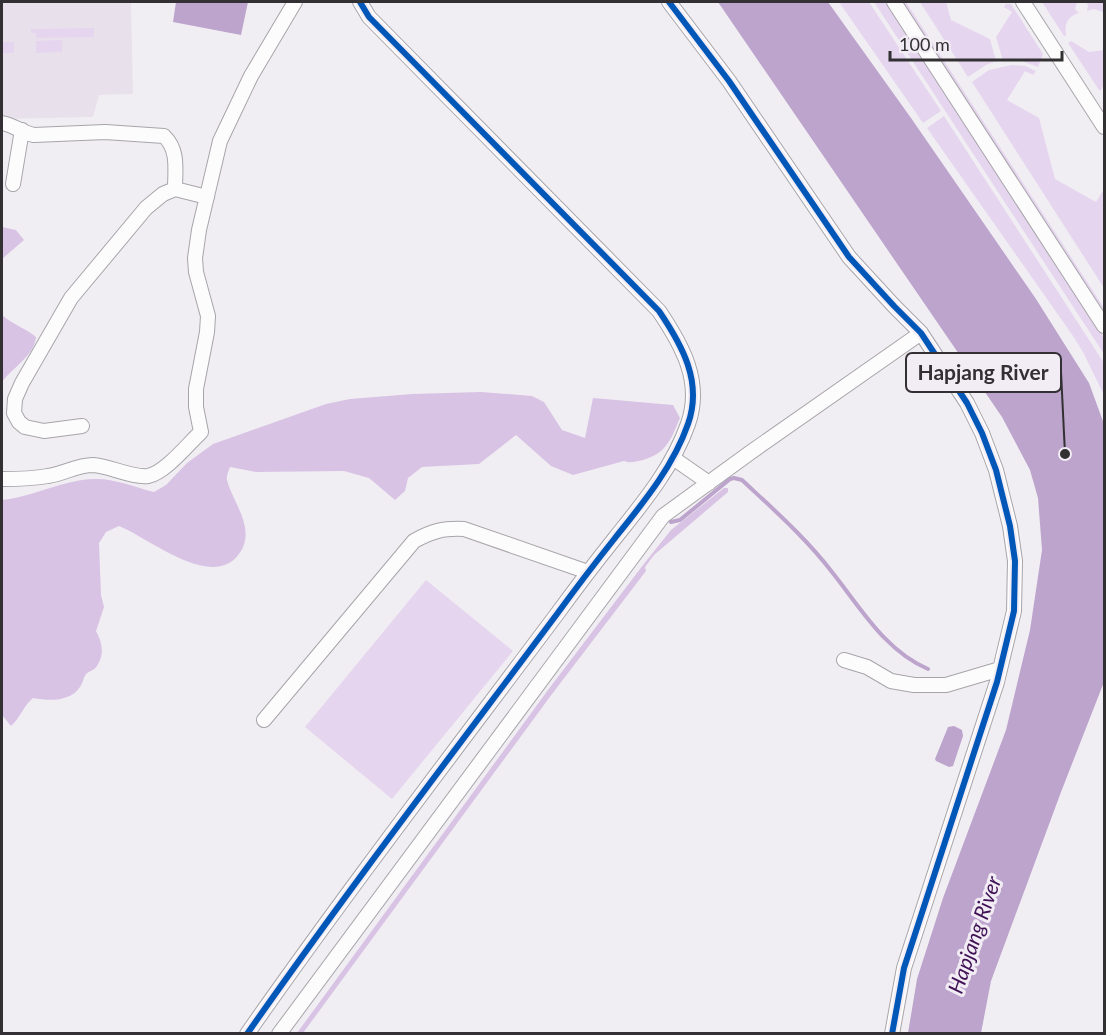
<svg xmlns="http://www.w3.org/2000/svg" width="1106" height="1035" font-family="Lato,sans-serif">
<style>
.built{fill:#e8e1ec}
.green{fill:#e5d5ef}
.forest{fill:#d8c3e5}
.water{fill:#bca4cc}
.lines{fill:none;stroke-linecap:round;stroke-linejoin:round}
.stream{stroke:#bca4cc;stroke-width:4}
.minor-casing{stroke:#a7a5a9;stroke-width:16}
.minor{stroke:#fdfcfd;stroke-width:14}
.cycleway-casing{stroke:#f2ecf5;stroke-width:10}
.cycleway{stroke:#0057b8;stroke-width:6}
.labels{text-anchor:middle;stroke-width:6;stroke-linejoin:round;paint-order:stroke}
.water-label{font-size:21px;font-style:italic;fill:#3f1155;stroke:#f2ecf5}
.leader{fill:none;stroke:#323033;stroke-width:2}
.callout-dot{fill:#323033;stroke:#f2ecf5;stroke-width:2}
.callout{fill:#f2ecf5;stroke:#323033;stroke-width:2}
.callout-label{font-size:21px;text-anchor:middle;font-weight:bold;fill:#323033}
</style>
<rect width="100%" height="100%" fill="#f1eef3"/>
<!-- built -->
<path class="built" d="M 2,2 L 131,2 L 133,94 L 99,95 L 93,117 L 2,119 Z"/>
<!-- green -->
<path class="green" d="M 839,2 L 869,2 L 941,111 L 923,123 Z
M 874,2 L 887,2 L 1104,338 L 1104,354 Z
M 902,2 L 906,2 L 1104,308 L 1104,314 Z
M 920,2 L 946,2 L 951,20 L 990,39 L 996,61 L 986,65 L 968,77 Z
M 1042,2 L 1077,2 L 1075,9 L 1079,13 C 1068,16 1064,24 1066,35 L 1064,36 Z
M 1086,2 L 1104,2 L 1104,12 L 1094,9 L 1087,11 L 1088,5 Z
M 1006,4 L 1011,4 L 1043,54 L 1038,67 L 1019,60 L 1003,61 L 996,37 L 1012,12 L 1004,7 Z
M 94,28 L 94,37 L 36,38 L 36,33 L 31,33 L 31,29 Z
M 62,40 L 62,52 L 36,53 L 36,41 Z
M 1071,41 L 1089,52 L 1104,50 L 1104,84 L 1101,90 L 1099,90 L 1068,43 Z
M 2,42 L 14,42 L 14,53 L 2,53 Z
M 1012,65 L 1025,66 L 1036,71 L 1033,75 L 1025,71 L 1007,100 L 1039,118 L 1055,179 L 1096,202 L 1104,189 L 1104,288 L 972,82 L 989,70 Z
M 944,116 L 1104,363 L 1104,395 L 1083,352 L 1073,336 L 927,128 Z
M 426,580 L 513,651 L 392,799 L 305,727 Z"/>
<!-- forest -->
<path class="forest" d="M 2,227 L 16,230 L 24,240 L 2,259 Z
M 2,315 C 12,324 25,328 36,337 C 34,356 13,367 2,382 Z
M 481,392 L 532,396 L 544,402 L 562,430 L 585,438 L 593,398 L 673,405 L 680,418 C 671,439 667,453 643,460 C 636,461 631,464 624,461 L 573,475 L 551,466 L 516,435 L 479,464 L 422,467 L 408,478 L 405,491 L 395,500 L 369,478 L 344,471 L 256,472 L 230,467 C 229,470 226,476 227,480 C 229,490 241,510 244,523 C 247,534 246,545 239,554 C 212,591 149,538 119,526 L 106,532 L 99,543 L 101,595 L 104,607 L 96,631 C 102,642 105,654 97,666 C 95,670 89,671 86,674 C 83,678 83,683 80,687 C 70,702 49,701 33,698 C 23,706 21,717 11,726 L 2,715 L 2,500 C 33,497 62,480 94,479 C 114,478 134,487 154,492 L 166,485 L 187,463 L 213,444 L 326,404 L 350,399 L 412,394 Z
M 724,488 L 728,488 L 728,492 L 654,555 L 645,567 L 646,571 L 552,694 L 303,1033 L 297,1033 L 548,690 L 643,565 L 671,530 Z"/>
<!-- water -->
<path class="water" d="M 176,2 L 248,2 L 241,35 L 173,22 Z
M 718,2 L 828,2 L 911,118 L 1036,299 L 1089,383 L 1104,424 L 1104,682 L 1061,792 L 991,981 L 981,1033 L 908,1033 L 917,979 L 943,898 L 1006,730 L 1030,630 L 1042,550 L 1038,498 L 1030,470 L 1002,417 Z
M 954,726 L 962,730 L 963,736 L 953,766 L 949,767 L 936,761 L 935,759 L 948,727 Z"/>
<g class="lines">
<!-- stream -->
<path class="stream" d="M 671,522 L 680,520 L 730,479 L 734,478 L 742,480 C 773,509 806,538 832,572 C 860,607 885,651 928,669"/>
<defs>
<path id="minor" d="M 669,2 L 729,81 L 849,257 L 894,306 L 921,333 L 967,403 L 982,433 L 996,470 L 1010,526 L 1015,561 L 1014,611 L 997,682 L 904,968 L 892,1034
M 894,2 L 1104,326
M 1023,2 L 1104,127
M 2,123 C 16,126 22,133 34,135 L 105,132 L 164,136 C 179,150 175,170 175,189
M 13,184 L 22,130
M 82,426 L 44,431 L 25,427 L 19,422 L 14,413 L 15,399 L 22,383 L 71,298 L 146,208 L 163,194 L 175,189 L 207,197
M 673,458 L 709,483
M 2,479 C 17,479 32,479 48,476 C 63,474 77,465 93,465 C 110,466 132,478 148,476 C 165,473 188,444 201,432 L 196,407 L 196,389 L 207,332 L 208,316 L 196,272 L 195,258 L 199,230 L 220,141 L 251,76 L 295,2
M 844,660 L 867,667 L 891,681 L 914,685 L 946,685 L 1000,669
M 264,720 L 414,541 C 432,531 443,528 464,529 L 588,572
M 247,1034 C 347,891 453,753 557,614 C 576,588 595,563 615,538 C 643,503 673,467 688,424 C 703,382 682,345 659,311 L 369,17 L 360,2
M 279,1034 L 663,516 L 751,452 L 921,333"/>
</defs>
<!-- minor casing -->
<use href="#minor" class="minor-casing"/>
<!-- minor -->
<use href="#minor" class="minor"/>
<defs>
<path id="cycleway" d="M 669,2 L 729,81 L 849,257 L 894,306 L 921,333 L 967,403 L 982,433 L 996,470 L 1010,526 L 1015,561 L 1014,611 L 997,682 L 904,968 L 892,1034
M 247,1034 C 347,891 453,753 557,614 C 576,588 595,563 615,538 C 643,503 673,467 688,424 C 703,382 682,345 659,311 L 369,17 L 360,2"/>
</defs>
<!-- cycleway casing -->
<use href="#cycleway" class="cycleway-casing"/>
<!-- cycleway -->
<use href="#cycleway" class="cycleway"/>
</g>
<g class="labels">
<!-- water labels -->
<g class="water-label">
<text transform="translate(975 935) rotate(-71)" y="7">Hapjang River</text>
</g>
</g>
<!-- callouts -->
<path class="leader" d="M1065 454L1061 372"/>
<circle class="callout-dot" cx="1065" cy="454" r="6"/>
<rect class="callout" x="906" y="353" width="155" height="39" rx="6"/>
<g class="callout-label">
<text x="983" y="380">Hapjang River</text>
</g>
<!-- border -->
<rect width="1106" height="1035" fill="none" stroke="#323033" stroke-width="6"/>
<!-- scale -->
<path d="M890 51v9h172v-9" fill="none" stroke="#323033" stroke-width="3"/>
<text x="899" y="51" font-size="18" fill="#323033" stroke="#f2ecf5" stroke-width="4.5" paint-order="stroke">100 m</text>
</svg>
